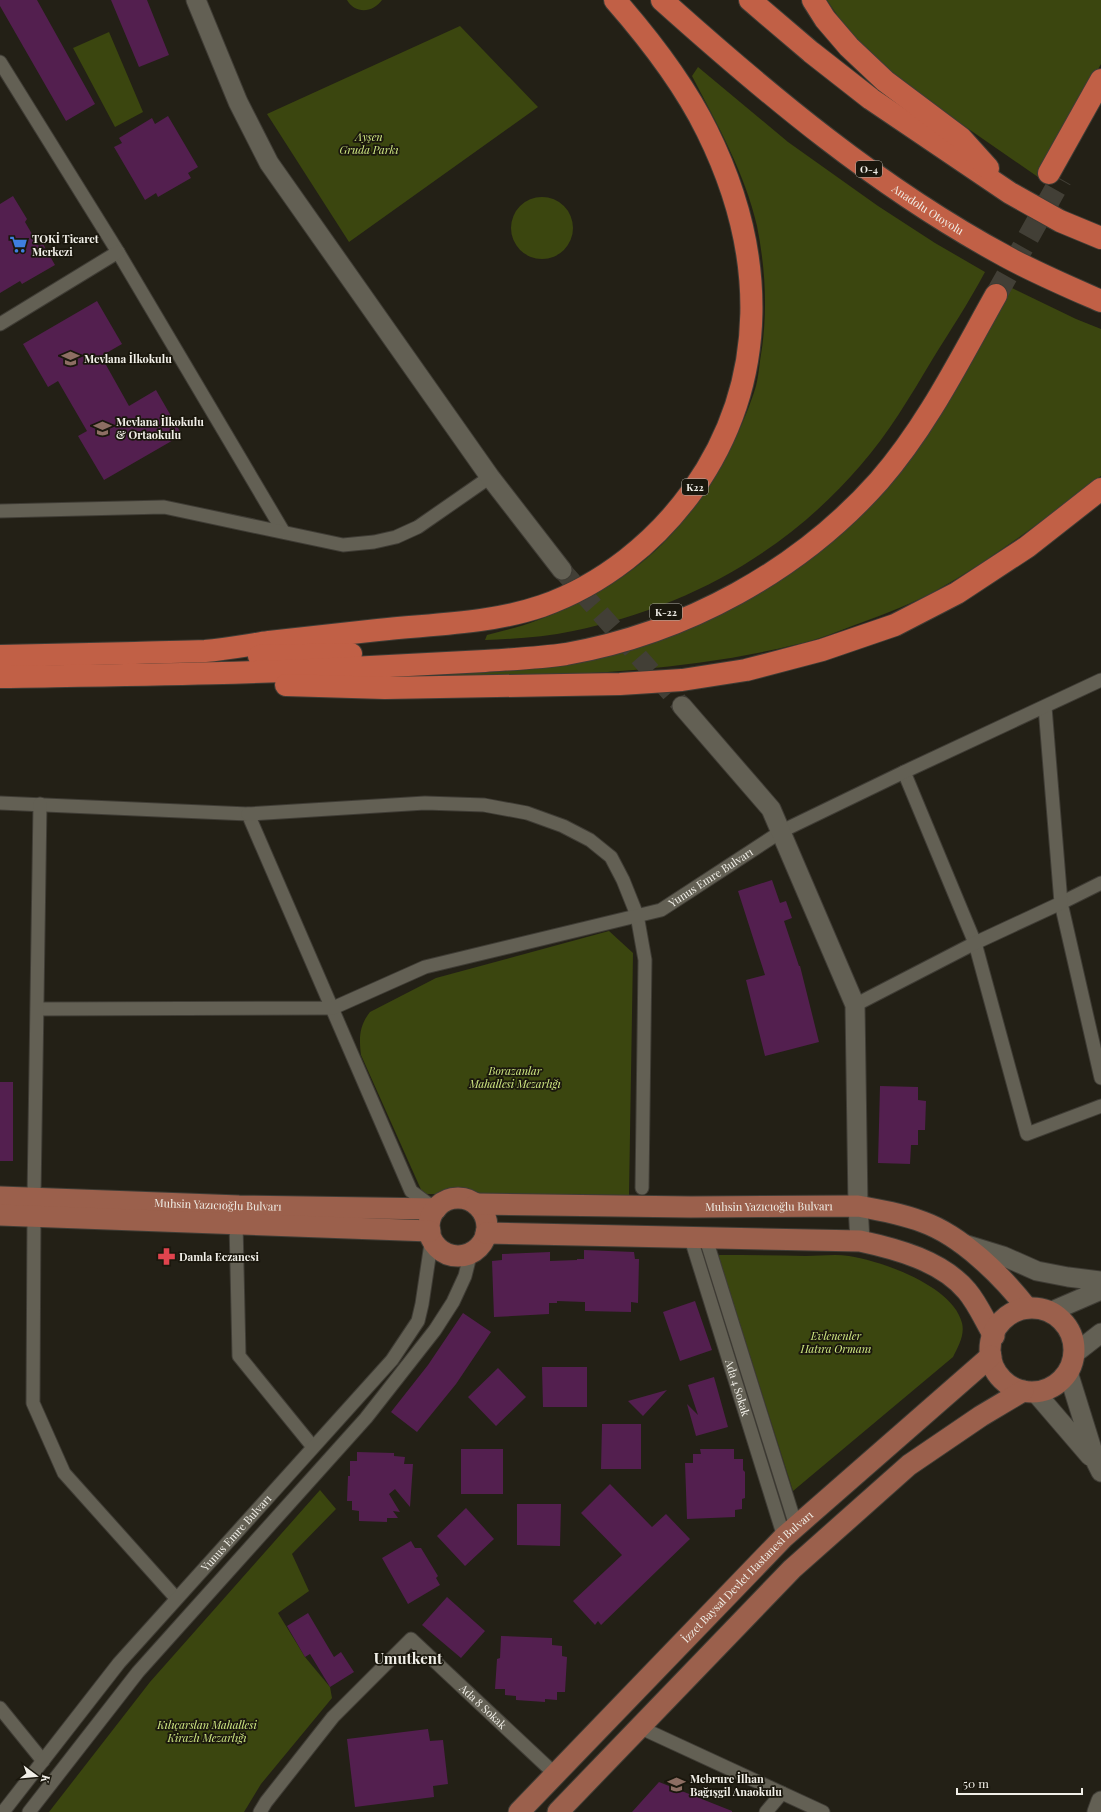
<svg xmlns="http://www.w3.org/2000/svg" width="1101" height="1812" font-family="'Playfair Display',serif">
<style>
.green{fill:#3b460f}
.building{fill:#531f4f}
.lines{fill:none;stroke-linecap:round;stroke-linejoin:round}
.secondary-tunnel{stroke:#423f36;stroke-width:19;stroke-dasharray:19 10;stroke-linecap:butt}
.highway-tunnel{stroke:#423f36;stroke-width:22;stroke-dasharray:22 11;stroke-linecap:butt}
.street-casing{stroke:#3f3c35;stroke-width:15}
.secondary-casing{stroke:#3f3c35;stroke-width:21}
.primary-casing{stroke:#3f3c35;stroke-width:23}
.highway-casing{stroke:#3f3c35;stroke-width:24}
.street{stroke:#636054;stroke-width:13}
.secondary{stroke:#636054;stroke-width:19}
.primary{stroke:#9b604c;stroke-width:21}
.highway{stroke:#c16046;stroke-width:22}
.labels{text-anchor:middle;stroke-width:3.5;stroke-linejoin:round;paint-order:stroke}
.shield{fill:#1a170d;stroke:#b0aea6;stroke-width:1}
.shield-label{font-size:10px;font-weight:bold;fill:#f1efe8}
.park-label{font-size:11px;font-style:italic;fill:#d2eb84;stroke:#1a170d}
.street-label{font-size:11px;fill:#f1efe8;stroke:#1a170d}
.poi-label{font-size:11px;font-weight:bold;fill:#f1efe8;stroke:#1a170d;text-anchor:start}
.district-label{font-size:15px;font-weight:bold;fill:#f1efe8;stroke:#1a170d}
</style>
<rect width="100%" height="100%" fill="#232016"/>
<!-- green -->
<path class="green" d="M 347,0 L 382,0 C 373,13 355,14 347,0 Z
M 827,0 L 1101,0 L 1101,64 L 1038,177 L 908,87 L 855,42 Z
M 460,26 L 538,107 L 349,242 L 267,114 Z
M 109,32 L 143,112 L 115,127 L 73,48 Z
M 698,67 L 788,142 L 878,206 L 935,243 L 985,272 C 969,302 950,331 932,360 C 910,397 888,434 860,466 C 785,553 686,608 573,631 C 545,637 514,639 485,640 L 487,635 C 504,630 522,627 538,620 C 574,607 611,587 641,563 C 693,522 737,448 756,386 C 758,378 759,369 760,361 C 768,316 766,271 757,226 C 745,173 717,124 692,76 Z
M511 228a31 31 0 1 1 62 0a31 31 0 1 1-62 0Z
M 1010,287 L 1076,319 L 1101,329 L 1101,476 C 1048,516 995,558 937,590 C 913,603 888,613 863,622 C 841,630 818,640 794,645 C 673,674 549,676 425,678 L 424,673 L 532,669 L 616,654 L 651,644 L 686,630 L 747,600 L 859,516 Z
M 609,931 L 633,953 L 629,1195 L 423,1194 L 361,1055 C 359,1038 359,1026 370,1012 L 436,978 Z
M 718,1255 C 747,1255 777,1255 806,1256 C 820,1256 835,1254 849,1256 C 882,1261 953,1286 962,1323 C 965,1335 958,1347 953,1357 L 793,1491 Z
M 320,1490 L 336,1509 L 292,1554 L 309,1591 L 278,1613 L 305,1657 L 330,1687 L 332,1698 L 261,1784 L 244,1812 L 49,1812 L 150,1682 Z"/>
<!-- building -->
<path class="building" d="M 0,0 L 37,0 L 95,104 L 66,121 L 0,6 Z
M 111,0 L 147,0 L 169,55 L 139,67 Z
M 168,116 L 198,167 L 188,173 L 191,178 L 158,197 L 156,193 L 145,200 L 114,147 L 122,143 L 119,138 L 152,118 L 155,124 Z
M 13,196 L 27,219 L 25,222 L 39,246 L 43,244 L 55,265 L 22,284 L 20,281 L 0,293 L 0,204 Z
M 97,301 L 122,344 L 101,356 L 129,406 L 156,390 L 182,435 L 104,480 L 78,436 L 87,431 L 58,381 L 48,387 L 23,344 Z
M 772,880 L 780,903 L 786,901 L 792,918 L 784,921 L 799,966 L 800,966 L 819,1042 L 765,1056 L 746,980 L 765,975 L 738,891 Z
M 0,1082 L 13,1082 L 13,1161 L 0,1161 Z
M 880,1086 L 918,1087 L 918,1100 L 926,1101 L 925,1130 L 918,1130 L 918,1145 L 911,1145 L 910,1164 L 878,1163 Z
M 584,1250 L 634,1252 L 635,1259 L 639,1259 L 638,1303 L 631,1302 L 631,1312 L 585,1311 L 585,1302 L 557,1301 L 557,1303 L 549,1303 L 549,1314 L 494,1317 L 492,1261 L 502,1260 L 502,1254 L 550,1252 L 550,1261 L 577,1260 L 577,1259 L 584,1259 Z
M 695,1301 L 712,1350 L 680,1361 L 663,1312 Z
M 463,1313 L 491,1332 L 456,1384 L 417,1432 L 391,1412 L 428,1365 Z
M 542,1367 L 587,1367 L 587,1407 L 543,1407 Z
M 498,1368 L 526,1397 L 496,1426 L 468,1397 Z
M 714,1377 L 728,1427 L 696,1436 L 687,1404 L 698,1415 L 688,1385 Z
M 667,1390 L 643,1416 L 628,1401 Z
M 602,1424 L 641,1424 L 641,1469 L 601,1469 Z
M 461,1449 L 503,1449 L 503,1494 L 461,1494 Z
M 700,1449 L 734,1449 L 734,1459 L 743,1459 L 743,1470 L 745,1472 L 745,1498 L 742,1499 L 742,1509 L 735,1510 L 735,1517 L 687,1519 L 685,1463 L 693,1463 L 693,1454 L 701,1454 Z
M 357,1452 L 394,1453 L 394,1456 L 405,1457 L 404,1464 L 413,1464 L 410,1507 L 395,1489 L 389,1494 L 400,1512 L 393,1511 L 398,1518 L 387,1518 L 387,1522 L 359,1521 L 359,1511 L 352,1510 L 352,1501 L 347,1501 L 348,1476 L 350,1476 L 350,1461 L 357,1461 Z
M 610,1484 L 652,1527 L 666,1514 L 690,1539 L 601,1625 L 598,1621 L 595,1625 L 573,1601 L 622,1555 L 581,1513 Z
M 517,1504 L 561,1504 L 560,1546 L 517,1545 Z
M 466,1508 L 494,1539 L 465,1566 L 437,1536 Z
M 411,1541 L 415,1548 L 421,1548 L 438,1576 L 436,1578 L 440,1585 L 408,1604 L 382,1558 Z
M 447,1597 L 485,1631 L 461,1658 L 422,1625 Z
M 308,1613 L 334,1657 L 341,1652 L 354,1672 L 330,1687 L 310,1654 L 305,1657 L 287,1626 Z
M 501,1636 L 552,1638 L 552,1645 L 562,1646 L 562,1656 L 567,1657 L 565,1692 L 557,1692 L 557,1700 L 545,1699 L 545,1702 L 516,1700 L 516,1696 L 505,1695 L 505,1689 L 495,1689 L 497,1659 L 500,1658 Z
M 428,1729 L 430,1741 L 443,1740 L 448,1784 L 433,1786 L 434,1797 L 355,1807 L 347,1739 Z
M 659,1782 L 732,1811 L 732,1812 L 632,1812 Z"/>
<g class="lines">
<!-- secondary-tunnel -->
<path class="secondary-tunnel" d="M 562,570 L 682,706"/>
<!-- highway-tunnel -->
<path class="highway-tunnel" d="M 996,295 L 1061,179"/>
<defs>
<g id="street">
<path d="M 0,62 L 118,252 L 283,531"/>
<path d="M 0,324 L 118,252"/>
<path d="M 0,511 L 164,507 L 343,545 L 374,542 L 396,537 L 418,527 L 490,477"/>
<path d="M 904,772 L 975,943 L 1027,1134 L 1101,1106"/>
<path d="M 0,803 L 248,814 L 411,1191 L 435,1209"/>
<path d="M 248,814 L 425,803 L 484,805 L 527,813 L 563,826 L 590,840 L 611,857 L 623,880 L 637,915 L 645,960 L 642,1188"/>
<path d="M 1101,883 L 1061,903 L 1101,1078"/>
<path d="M 855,1005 L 975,943 L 1061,903 L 1045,707"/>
<path id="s1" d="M 38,1009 L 333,1008 L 425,967 L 661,910 L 782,831 L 904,772 L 1101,680"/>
<path d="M 34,1197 L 40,804"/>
<path d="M 34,1215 L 33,1403 L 64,1473 L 176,1598"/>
<path d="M 236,1223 L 239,1356 L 313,1447"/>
<path id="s2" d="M 691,1239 L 784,1537"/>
<path d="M 706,1239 L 796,1526"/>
<path d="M 0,1708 L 43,1761"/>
<path d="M 639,1727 L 823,1812"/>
<path id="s3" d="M 3,1812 L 119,1663 L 392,1360 L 418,1321 L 422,1304 L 432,1237"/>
<path d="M 29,1812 L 138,1672 L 366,1418 L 435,1330 L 453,1302 L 465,1276 L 471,1252"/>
<path id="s4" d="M 260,1812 L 266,1802 L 333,1717 L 411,1639 L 555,1774"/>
<path d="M 766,1812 L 782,1793"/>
</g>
<path id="secondary" d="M 196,0 L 238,102 L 269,163 L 490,477 L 562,570
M 682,706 L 771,809 L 855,1005 L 858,1206 L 860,1241
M 964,1244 L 1003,1256 L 1037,1271 L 1068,1277 L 1101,1281
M 1050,1312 L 1101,1290
M 1074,1354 L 1101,1333
M 1068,1372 L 1096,1462 L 1101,1472
M 1035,1392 L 1090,1456
M 1097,1812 L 1101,1801"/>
<g id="primary">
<path id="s5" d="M 0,1197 L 239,1206 L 436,1209"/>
<circle cx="458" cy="1227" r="29"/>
<path id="s6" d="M 476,1204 L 691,1207 L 858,1206 C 880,1210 902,1214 923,1222 C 962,1236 1002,1276 1027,1308"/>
<path d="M 0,1215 L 430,1231"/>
<path d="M 486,1233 L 860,1241 C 897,1249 942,1261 967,1291 C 978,1304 985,1321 994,1336"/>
<circle cx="1032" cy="1350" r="42"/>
<path id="s7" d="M 519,1812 L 784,1537 L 991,1356"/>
<path d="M 558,1812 L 792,1569 L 909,1465 L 981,1416 L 1023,1391"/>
</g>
<g id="highway">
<path id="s8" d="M 662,0 C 768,95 879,188 1005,256 C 1036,273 1069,287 1101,301"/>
<path d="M 750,0 L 811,52 L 871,99 L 1010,193 L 1060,221 L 1101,238"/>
<path d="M 813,0 L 825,19 L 849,47 L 885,81 L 961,138 L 988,168"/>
<path d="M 1049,173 L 1101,80"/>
<path d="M 0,656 C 45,655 90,654 135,653 C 158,652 182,652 205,651 C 227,649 248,645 269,642 C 305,638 341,634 378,630 C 433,624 489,624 542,606 C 602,585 656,542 693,490 C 771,379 766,250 707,131 C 684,84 650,40 615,0"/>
<path d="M 259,656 L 351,654"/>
<path d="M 0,677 C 123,675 247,674 370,667 C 408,665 447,663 485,661 C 512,659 539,658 566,654 C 685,633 799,571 879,481 C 927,426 960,359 996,295"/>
<path d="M 286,685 L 385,688 L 620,684 L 682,680 L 746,670 L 822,650 L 895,625 L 957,593 L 1027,547 L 1101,489"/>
</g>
</defs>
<!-- street casing -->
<use href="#street" class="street-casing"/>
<!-- secondary casing -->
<use href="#secondary" class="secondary-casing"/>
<!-- primary casing -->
<use href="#primary" class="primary-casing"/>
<!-- highway casing -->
<use href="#highway" class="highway-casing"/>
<!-- street -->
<use href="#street" class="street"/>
<!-- secondary -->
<use href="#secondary" class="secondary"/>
<!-- primary -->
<use href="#primary" class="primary"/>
<!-- highway -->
<use href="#highway" class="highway"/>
</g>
<!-- icons -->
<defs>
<symbol id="supermarket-bare" viewBox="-9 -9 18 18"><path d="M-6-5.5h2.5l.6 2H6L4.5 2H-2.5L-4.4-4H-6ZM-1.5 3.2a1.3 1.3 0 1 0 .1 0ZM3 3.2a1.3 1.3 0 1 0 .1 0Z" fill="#3f7fe0" stroke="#1a170d" stroke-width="2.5" paint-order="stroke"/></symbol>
<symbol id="school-bare" viewBox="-9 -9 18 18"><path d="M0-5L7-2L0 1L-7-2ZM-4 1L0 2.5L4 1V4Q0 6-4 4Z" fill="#8d6e63" stroke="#1a170d" stroke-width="2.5" paint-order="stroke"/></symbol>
<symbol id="pharmacy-bare" viewBox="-9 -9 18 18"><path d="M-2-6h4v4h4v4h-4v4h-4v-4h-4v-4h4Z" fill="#e0444e" stroke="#1a170d" stroke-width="2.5" paint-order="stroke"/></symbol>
</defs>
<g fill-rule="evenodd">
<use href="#supermarket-bare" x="6" y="232" width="25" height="25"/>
<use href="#school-bare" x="58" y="346" width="25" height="25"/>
<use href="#school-bare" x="90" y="416" width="25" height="25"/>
<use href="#pharmacy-bare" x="154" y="1244" width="25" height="25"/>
<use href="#school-bare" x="664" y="1772" width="25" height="25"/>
</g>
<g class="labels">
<!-- shield labels -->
<g class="shield">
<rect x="856" y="161" width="26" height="16" rx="3"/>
<rect x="682" y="479" width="26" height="16" rx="3"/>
<rect x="650" y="604" width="32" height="16" rx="3"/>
</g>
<g class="shield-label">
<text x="869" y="173">O-4</text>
<text x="695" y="491">K22</text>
<text x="666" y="616">K-22</text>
</g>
<!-- park labels -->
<g class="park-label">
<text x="369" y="141">Ayşen<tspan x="369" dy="13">Gruda Parkı</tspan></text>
<text x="515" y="1075">Borazanlar<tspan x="515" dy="13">Mahallesi Mezarlığı</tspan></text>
<text x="836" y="1340">Evlenenler<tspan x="836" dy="13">Hatıra Ormanı</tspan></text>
<text x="207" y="1729">Kılıçarslan Mahallesi<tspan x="207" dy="13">Kirazlı Mezarlığı</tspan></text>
</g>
<!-- street labels -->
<g class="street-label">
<text dy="4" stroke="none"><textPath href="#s8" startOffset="339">Anadolu Otoyolu</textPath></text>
<text dy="4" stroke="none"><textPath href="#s1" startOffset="698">Yunus Emre Bulvarı</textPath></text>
<text dy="4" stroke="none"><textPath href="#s5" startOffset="218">Muhsin Yazıcıoğlu Bulvarı</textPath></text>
<text dy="4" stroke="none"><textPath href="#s6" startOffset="293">Muhsin Yazıcıoğlu Bulvarı</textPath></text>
<text dy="4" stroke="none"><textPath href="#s2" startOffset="156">Ada 4 Sokak</textPath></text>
<text dy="4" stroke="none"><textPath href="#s3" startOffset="364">Yunus Emre Bulvarı</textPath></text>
<text dy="4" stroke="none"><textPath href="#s7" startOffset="328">İzzet Baysal Devlet Hastanesi Bulvarı</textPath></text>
<text dy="4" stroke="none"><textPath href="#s4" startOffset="329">Ada 8 Sokak</textPath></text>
</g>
<!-- poi labels -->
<g class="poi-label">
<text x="32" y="243">TOKİ Ticaret<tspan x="32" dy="13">Merkezi</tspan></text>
<text x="84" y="363">Mevlana İlkokulu</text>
<text x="116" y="426">Mevlana İlkokulu<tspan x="116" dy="13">&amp; Ortaokulu</tspan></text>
<text x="179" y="1261">Damla Eczanesi</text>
<text x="690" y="1783">Mebrure İlhan<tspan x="690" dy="13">Bağışgil Anaokulu</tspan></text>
</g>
<!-- district labels -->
<g class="district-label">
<text x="408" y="1664">Umutkent</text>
</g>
</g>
<!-- north arrow -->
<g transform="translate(36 1776) rotate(106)" stroke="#1a170d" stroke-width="3" paint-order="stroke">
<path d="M0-3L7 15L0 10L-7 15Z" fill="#f1efe8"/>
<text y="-6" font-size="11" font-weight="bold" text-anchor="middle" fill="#f1efe8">K</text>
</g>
<!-- scale -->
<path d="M957 1788v6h125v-6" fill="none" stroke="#f1efe8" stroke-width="2"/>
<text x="963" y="1788" font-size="12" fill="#f1efe8" stroke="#1a170d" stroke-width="3" paint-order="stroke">50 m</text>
</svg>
